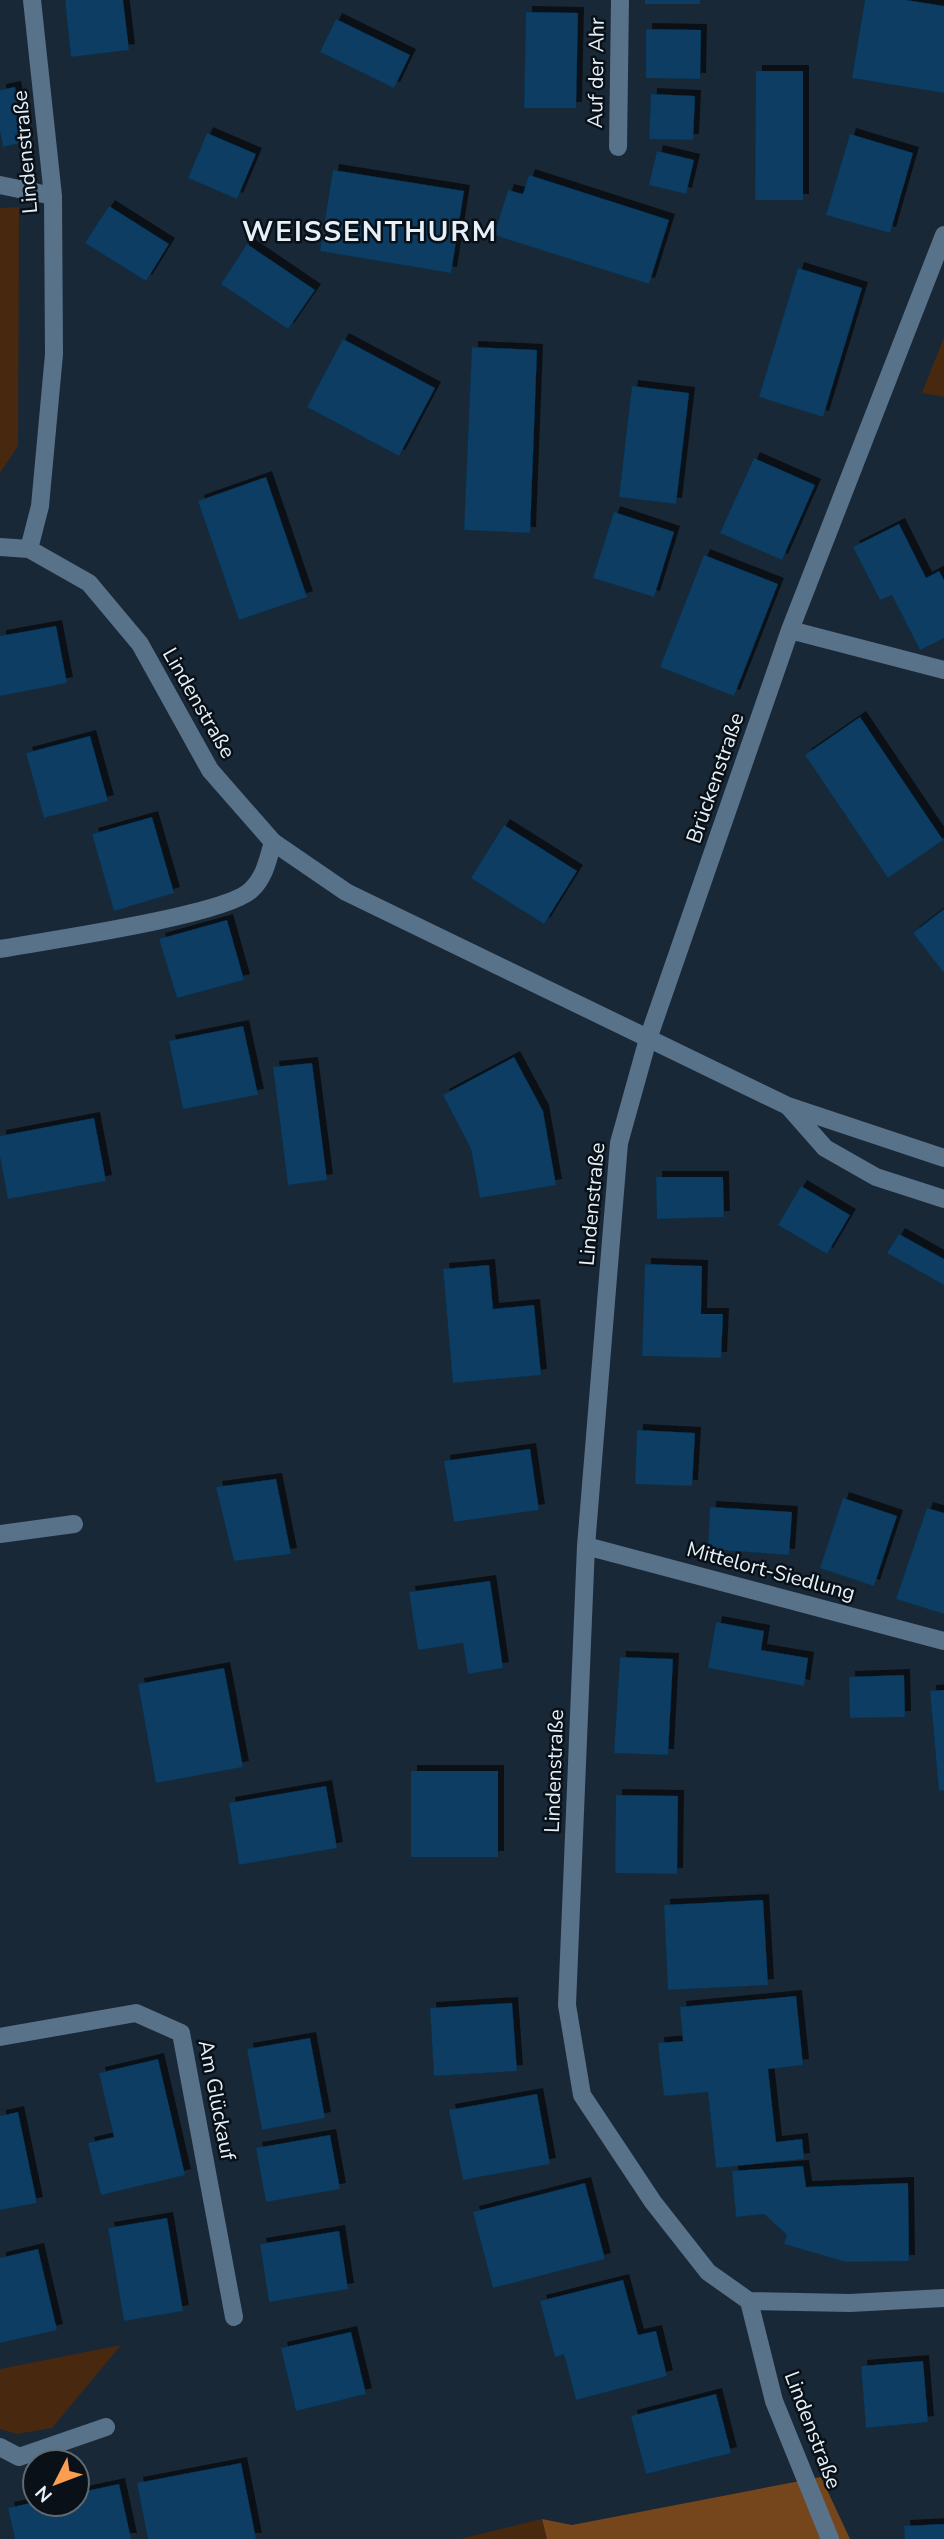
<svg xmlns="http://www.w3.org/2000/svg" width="944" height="2539" font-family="'Nunito Sans',sans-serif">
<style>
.green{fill:#48280e}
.forest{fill:#75451b}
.building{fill:#073c64;filter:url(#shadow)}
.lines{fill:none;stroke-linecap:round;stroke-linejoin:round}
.service{stroke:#58728a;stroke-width:18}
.minor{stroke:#58728a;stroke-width:18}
.labels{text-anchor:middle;stroke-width:5;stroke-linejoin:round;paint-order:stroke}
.street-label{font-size:21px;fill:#e6f0f9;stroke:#091017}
.district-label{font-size:28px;font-weight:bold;letter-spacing:2px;fill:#e6f0f9;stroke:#091017}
</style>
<defs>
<filter id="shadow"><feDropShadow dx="6" dy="-6" stdDeviation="0" flood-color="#0009"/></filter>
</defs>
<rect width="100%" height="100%" fill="#192836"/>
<!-- green -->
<path class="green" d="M 19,207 L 18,446 L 0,473 L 0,208 Z
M 944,337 L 944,397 L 922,393 Z
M 121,2345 L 52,2428 L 17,2434 L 0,2429 L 0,2369 Z
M 542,2519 L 547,2539 L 460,2539 Z"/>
<!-- forest -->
<path class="forest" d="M 821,2477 L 850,2539 L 547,2539 L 542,2519 L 572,2525 Z"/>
<!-- building -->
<path class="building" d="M 65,0 L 123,0 L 129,50 L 71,57 Z
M 645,0 L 700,0 L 700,4 L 645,4 Z
M 865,0 L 906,0 L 944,6 L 944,93 L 852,78 Z
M 526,12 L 578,13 L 576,108 L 524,108 Z
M 336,19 L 410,55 L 394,88 L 320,52 Z
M 646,29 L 701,30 L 700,79 L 646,78 Z
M 756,71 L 803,71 L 803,200 L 755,200 Z
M 15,87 L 25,142 L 3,147 L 0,131 L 0,90 Z
M 651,94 L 695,96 L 693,140 L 649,139 Z
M 207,133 L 256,154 L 237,199 L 188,178 Z
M 850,134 L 913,153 L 890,233 L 826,215 Z
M 657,151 L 694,160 L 686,194 L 649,185 Z
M 333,170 L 464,191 L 451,273 L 320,251 Z
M 529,175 L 669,220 L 649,284 L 494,235 L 508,190 L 523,194 Z
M 109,206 L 169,244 L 146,281 L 85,243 Z
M 247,244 L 315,290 L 288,329 L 221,284 Z
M 798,268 L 862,288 L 823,417 L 759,397 Z
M 343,339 L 435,388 L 399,456 L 307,407 Z
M 472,347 L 537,350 L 530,533 L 464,530 Z
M 632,386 L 689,393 L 676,504 L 619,497 Z
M 754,458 L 815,485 L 782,560 L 720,533 Z
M 266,477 L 307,597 L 239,620 L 198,501 Z
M 614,512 L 674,532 L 654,597 L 593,578 Z
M 899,524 L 926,578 L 939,571 L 944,580 L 944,638 L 920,650 L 892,595 L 880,600 L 853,547 Z
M 704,555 L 778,584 L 734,696 L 660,667 Z
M 56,626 L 67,683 L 0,696 L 0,636 Z
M 860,717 L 943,840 L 888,878 L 805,755 Z
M 90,736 L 108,801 L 44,818 L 26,753 Z
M 152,817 L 174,893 L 114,911 L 92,834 Z
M 504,825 L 577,871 L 544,924 L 471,878 Z
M 944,909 L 944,973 L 913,933 Z
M 227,920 L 244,980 L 177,998 L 159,939 Z
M 243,1026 L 258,1095 L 183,1109 L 169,1041 Z
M 514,1057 L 543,1111 L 556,1185 L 480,1198 L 471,1149 L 443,1095 Z
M 312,1063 L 327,1180 L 288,1185 L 273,1067 Z
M 94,1118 L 106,1181 L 8,1199 L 0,1157 L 0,1136 Z
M 656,1177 L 723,1177 L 724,1217 L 657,1219 Z
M 801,1186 L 850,1215 L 827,1254 L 778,1225 Z
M 899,1234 L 944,1259 L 944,1285 L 887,1253 Z
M 645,1264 L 702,1266 L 701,1314 L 723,1314 L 721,1358 L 642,1356 Z
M 489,1265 L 493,1309 L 534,1305 L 541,1375 L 453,1383 L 443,1269 Z
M 637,1430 L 695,1433 L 692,1486 L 635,1484 Z
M 530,1449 L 539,1510 L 454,1522 L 444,1461 Z
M 276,1479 L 291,1554 L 234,1561 L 216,1487 Z
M 843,1498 L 897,1516 L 874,1586 L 820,1568 Z
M 710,1507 L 792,1512 L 789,1555 L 708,1549 Z
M 927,1508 L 944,1513 L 944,1614 L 896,1599 Z
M 490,1581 L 503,1668 L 468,1674 L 463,1643 L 418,1650 L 409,1592 Z
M 716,1622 L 764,1631 L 761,1650 L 808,1658 L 804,1686 L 708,1668 Z
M 620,1657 L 673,1659 L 668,1755 L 614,1753 Z
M 224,1668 L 243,1767 L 156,1783 L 138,1684 Z
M 904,1675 L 905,1717 L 850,1718 L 849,1677 Z
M 944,1690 L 944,1790 L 939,1791 L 930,1691 Z
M 411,1771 L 498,1771 L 498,1857 L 411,1857 Z
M 326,1786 L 337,1848 L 239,1865 L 229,1803 Z
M 616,1795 L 678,1796 L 677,1874 L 615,1873 Z
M 763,1900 L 768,1985 L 668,1990 L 664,1905 Z
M 796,1996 L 803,2065 L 768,2069 L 776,2142 L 802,2139 L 804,2159 L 716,2168 L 708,2092 L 664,2096 L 658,2043 L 683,2041 L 680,2007 Z
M 512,2003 L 517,2071 L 434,2076 L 430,2008 Z
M 310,2038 L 325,2118 L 262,2130 L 247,2049 Z
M 158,2059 L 185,2175 L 101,2195 L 88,2143 L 114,2137 L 99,2073 Z
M 537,2094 L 550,2164 L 463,2180 L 449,2110 Z
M 18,2112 L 37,2203 L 0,2210 L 0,2116 Z
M 330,2135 L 340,2189 L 266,2202 L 256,2148 Z
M 803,2166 L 806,2187 L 908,2183 L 909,2261 L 846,2262 L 784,2244 L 787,2235 L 764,2214 L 736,2217 L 732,2171 Z
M 585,2183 L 605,2259 L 493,2288 L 473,2212 Z
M 167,2218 L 183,2311 L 124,2321 L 108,2228 Z
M 339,2231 L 348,2289 L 269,2302 L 260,2244 Z
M 38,2249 L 57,2330 L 0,2343 L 0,2258 Z
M 623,2280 L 638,2335 L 656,2331 L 667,2376 L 576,2400 L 564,2354 L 555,2357 L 540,2301 Z
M 351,2332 L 366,2394 L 296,2411 L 281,2348 Z
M 923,2361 L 928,2422 L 866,2428 L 861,2366 Z
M 716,2394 L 731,2453 L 646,2474 L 631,2416 Z
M 241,2463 L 256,2539 L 148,2539 L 137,2483 Z
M 119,2484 L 131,2539 L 15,2539 L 8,2508 L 35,2502 L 35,2504 L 77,2504 L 77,2493 Z
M 944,2524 L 944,2539 L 905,2539 L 904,2526 Z"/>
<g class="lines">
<!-- service -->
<path class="service" d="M 0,949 C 45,941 226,915 251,890 C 265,877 268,859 273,842"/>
<!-- minor -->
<path class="minor" d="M 618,147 L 620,0
M 0,185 L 53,196
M 0,547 L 29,549 L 89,583 L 140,644 L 210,770 L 273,842 L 346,892 L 788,1106 L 944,1158
M 29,549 L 40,506 L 54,354 L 53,196 L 32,0
M 790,630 L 944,670
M 788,1106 L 825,1148 L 876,1177 L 944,1199
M 0,1534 L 74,1524
M 586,1546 L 944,1641
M 0,2037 L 136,2013 L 181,2033 L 234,2317
M 749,2301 L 850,2303 L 944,2298
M 0,2447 L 19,2457 L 106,2427
M 830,2539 L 774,2401 L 749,2301 L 708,2272 L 653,2202 L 582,2095 L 567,2005 L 586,1546 L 619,1143 L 648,1039 L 790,630 L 944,235"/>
</g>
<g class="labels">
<!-- street labels -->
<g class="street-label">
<text transform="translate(596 73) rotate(-89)" y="7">Auf der Ahr</text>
<text transform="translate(25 152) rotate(-95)" y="7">Lindenstraße</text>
<text transform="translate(199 703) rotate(60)" y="7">Lindenstraße</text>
<text transform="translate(715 778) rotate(-71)" y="7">Brückenstraße</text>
<text transform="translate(592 1204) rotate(-85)" y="7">Lindenstraße</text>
<text transform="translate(771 1571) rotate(15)" y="7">Mittelort-Siedlung</text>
<text transform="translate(554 1771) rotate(-88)" y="7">Lindenstraße</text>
<text transform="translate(217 2100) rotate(79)" y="7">Am Glückauf</text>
<text transform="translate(813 2430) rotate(69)" y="7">Lindenstraße</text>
</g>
<!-- district labels -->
<g class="district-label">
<text x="370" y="241">WEISSENTHURM</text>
</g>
</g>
<!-- north arrow -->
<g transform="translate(56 2483) rotate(228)"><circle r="33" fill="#091017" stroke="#616a71" stroke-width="2"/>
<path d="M0-5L12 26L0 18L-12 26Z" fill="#fb9e51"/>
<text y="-10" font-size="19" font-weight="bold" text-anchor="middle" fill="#e6f0f9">N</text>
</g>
</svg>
